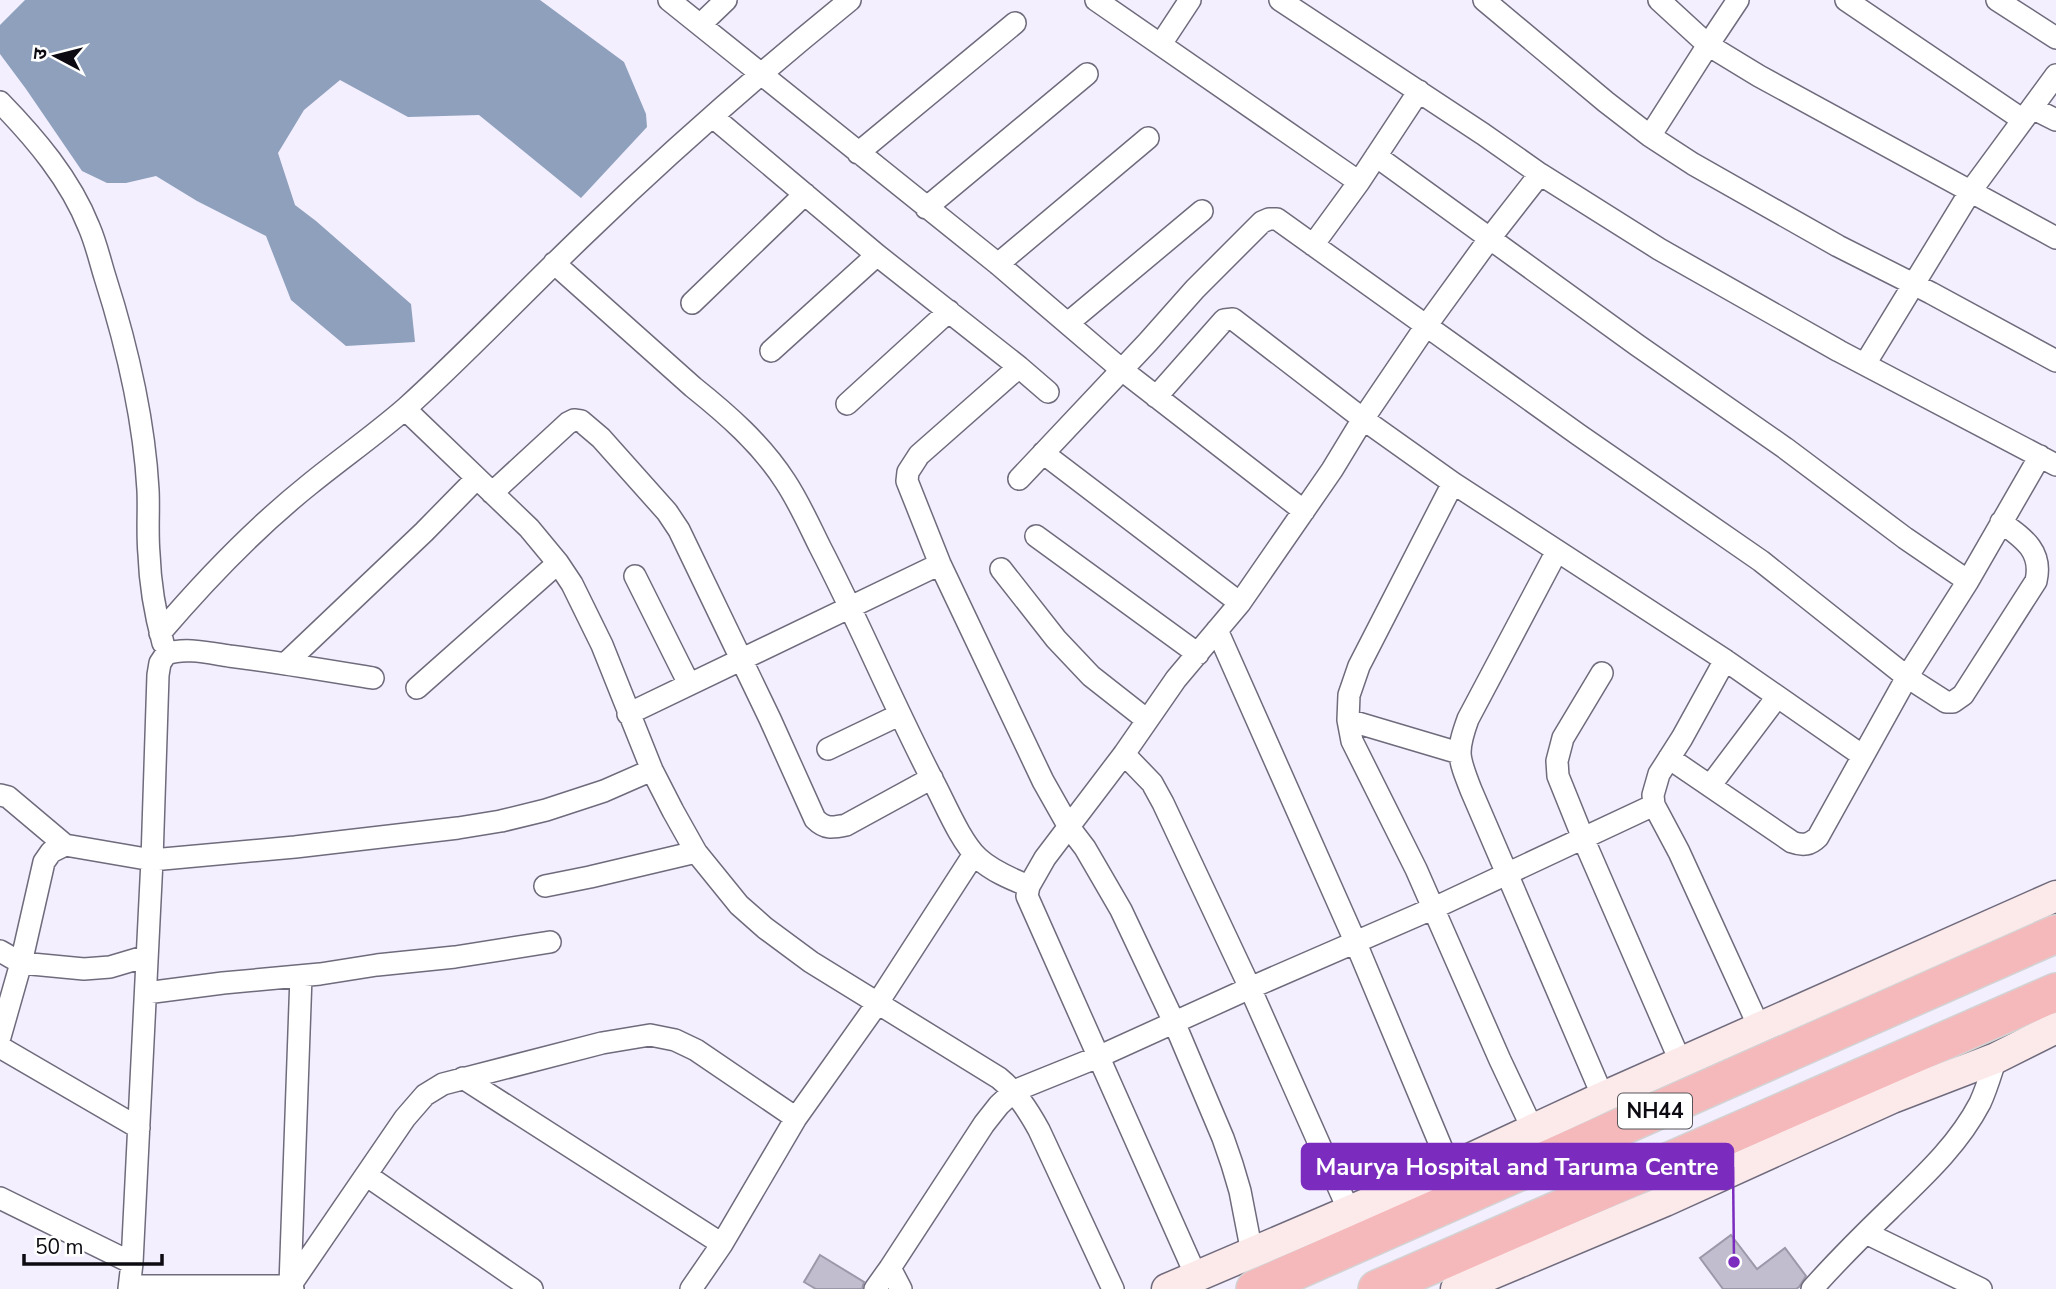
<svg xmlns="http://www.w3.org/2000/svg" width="2056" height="1289" font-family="'Nunito Sans','Noto Sans Devanagari',sans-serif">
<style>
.water{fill:#8ea0bc}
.building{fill:#c1bdcf;stroke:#9c98aa;stroke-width:2}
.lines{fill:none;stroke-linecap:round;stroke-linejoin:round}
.street-casing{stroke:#6f6b7c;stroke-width:24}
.secondary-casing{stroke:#6f6b7c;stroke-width:33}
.highway-casing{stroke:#d3d3d4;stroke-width:40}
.street{stroke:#fff;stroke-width:21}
.secondary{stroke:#fceaeb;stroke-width:30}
.highway{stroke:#f5b9bb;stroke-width:37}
.labels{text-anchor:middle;stroke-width:6;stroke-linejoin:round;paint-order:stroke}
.shield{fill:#fff;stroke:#565458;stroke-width:2}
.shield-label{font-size:21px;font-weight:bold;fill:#0d0b11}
.leader{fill:none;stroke:#7b2cbf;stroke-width:2.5}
.callout-dot{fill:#7b2cbf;stroke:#fff;stroke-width:2.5}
.callout{fill:#7b2cbf;stroke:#7b2cbf;stroke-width:2.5}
.callout-label{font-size:24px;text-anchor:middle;font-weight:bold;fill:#fff}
</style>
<rect width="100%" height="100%" fill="#f3efff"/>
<!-- water -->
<path class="water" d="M 25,0 L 540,0 L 624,62 L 646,114 L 647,127 L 581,198 L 479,115 L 408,117 L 340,80 L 304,110 L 278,153 L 295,205 L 316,221 L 411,304 L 415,342 L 346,346 L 291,300 L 266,236 L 197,201 L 156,176 L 126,183 L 107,183 L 82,171 L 26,89 L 0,54 L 0,25 Z"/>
<!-- building -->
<path class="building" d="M 1731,1235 L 1757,1269 L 1785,1248 L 1806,1276 L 1799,1287 L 1796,1289 L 1723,1289 L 1700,1258 Z
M 820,1255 L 864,1282 L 862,1289 L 816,1289 L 804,1282 Z"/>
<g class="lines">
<defs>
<path id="street" d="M 669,0 L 998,264 L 1122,370 L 1304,511
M 1096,0 L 1359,182
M 1280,0 L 1483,134 L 1540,174 L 1659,249 L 1839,351 L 2056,465
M 1484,0 L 1606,102 L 1650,136 L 1693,164 L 1838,246 L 1931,293 L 2056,361
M 1738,0 L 1708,45 L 1759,76 L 2056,238
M 1846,0 L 2023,120
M 1997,0 L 2056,38
M 701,24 L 726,0
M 1161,44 L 1190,0
M 0,102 C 35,138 70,179 89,227 C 96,243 100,261 105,277 C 127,346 144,418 148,490 C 149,511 147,533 149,554 C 150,584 155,613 163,643
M 2032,108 L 2056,120
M 713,117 L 877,255 L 1019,367 L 1048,392
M 1650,136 L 1708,45 L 1659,0
M 858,153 L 1015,23
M 1376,156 L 1637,345 L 1785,448 L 1905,538 L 1968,581
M 926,208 L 1087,74
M 1313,245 L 1359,182 L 1419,91
M 554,263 L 693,387 C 728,415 761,444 785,481 C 799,502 809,525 820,547 C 860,624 893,704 933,781 C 945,803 960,841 978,858 C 992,871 1011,879 1029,886
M 998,264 L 1148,138
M 692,303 L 805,194
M 1068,323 L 1202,211
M 771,351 L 877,255
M 1865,364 L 1970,192 L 2056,75
M 1019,367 L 919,455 L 908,472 L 907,481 L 940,564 L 1043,781 L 1069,827 L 1085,848 L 1121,910 L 1174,1022 L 1223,1138 L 1232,1164 L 1240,1191 L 1252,1253
M 1156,397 L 1224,320 L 1233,319 L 1363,419 L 1453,483 L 1725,660 L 1863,756
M 847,404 L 949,311
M 405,409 L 529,528 L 558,563 L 572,584 L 602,645 L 652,770 L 673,811 L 696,852 L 739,905 L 765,928 L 811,962 L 999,1078 C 1017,1093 1028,1110 1039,1130 L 1113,1289
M 1043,453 L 1240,603
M 1019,479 L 1148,342 L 1195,289 L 1262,222 L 1269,219 L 1277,219 L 1579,435 L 1761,561 L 1907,677 L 1946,702 L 1953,702 L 1963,695 L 2036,581 C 2043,551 2023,538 2001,522
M 1453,483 L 1359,666 L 1349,695 L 1348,720 L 1352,741 L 1416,869 L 1500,1060 L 1533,1130
M 492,493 L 568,423 L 574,420 L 581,421 L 601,438 L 667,512 L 679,530 L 770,719 L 815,819 C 825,829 832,828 846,825 L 932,778
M 1036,536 L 1198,654
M 1557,551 L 1468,719 C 1456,752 1458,757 1471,790 L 1603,1097
M 1001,569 L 1056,639 L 1091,676 L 1147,720
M 635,576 L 689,684
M 1217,630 L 1355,941 L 1450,1168
M 160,633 C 206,579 255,528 310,484 C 342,458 375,435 406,408 C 468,352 527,289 588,231 C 672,150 760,73 850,0
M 1725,660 L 1682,738 L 1659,774 L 1653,795 L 1654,805 L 1679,852 L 1760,1029
M 285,664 L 424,532 L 477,478
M 1602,673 L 1563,738 L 1557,761 L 1558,776 L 1583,838 L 1681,1063
M 417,688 L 558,563
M 628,714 L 940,564
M 1348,720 L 1459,753
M 828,749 L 899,715
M 1124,754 L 1152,783 L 1163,803 L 1250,988 L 1349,1211
M 1669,758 L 1792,842 C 1803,846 1810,845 1818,837 L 1907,677 L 1968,581 L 2040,456
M 1710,786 L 1777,697
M 0,795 L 8,797 L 65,845
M 545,886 L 590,877 L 696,852
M 0,951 L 21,963 L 84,969 L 110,967 L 147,956
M 146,993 L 223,983 L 320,974 L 377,965 L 455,957 L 550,942
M 0,1037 L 21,963 L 44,862 L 51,852 L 65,845 L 152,860 L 295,847 L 458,828 L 501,821 L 546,810 L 604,791 L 652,770
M 0,1047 L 139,1128
M 463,1078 L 722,1244
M 366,1175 L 532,1289
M 0,1198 L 132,1263
M 1866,1233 L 1981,1289
M 890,1268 L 984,1124 L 999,1105 L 1014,1091 L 1098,1057 L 1250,988 L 1434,908 L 1654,805
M 1197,1278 L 1027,896 L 1029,886 L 1045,858 L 1124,754 L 1176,679 L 1240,603 L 1332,470 L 1363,419 L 1426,326 L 1490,238 L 1540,174
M 290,1285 L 301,976
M 130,1286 L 290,1286 L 293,1289
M 290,1286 L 405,1118 L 425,1095 L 443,1084 L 602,1043 L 650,1035 L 675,1040 L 696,1050 L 796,1118
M 129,1289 L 132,1263 L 152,860 L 158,675 L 160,663 L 166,654 C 185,647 209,653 229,656 C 278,662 325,670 373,678
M 691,1289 L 722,1244 L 796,1118 L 877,1004 L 974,854
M 875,1289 L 890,1268 L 901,1289
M 1812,1289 C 1837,1261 1863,1235 1890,1209 C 1924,1176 1958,1145 1980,1103 C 1987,1088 1991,1073 1996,1058"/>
<path id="secondary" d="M 1167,1289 L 1450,1168 L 1603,1097 L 2056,896
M 1456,1289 L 1665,1201 L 1892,1098 L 1996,1058 L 2056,1028"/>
<path id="highway" d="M 1255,1289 L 2056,934
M 1377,1289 L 2056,992"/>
</defs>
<!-- street casing -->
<use href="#street" class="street-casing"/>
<!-- secondary casing -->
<use href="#secondary" class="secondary-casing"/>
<!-- highway casing -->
<use href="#highway" class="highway-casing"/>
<!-- street -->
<use href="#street" class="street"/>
<!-- secondary -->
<use href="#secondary" class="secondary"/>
<!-- highway -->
<use href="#highway" class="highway"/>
</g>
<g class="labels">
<!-- shield labels -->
<rect class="shield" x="1618" y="1093.5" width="74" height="35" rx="5"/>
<g class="shield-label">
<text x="1655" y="1118">NH44</text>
</g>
</g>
<!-- callouts -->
<path class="leader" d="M1734 1262L1733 1167"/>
<circle class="callout-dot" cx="1734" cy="1262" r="7"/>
<rect class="callout" x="1302" y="1144" width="431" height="45" rx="7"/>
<g class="callout-label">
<text x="1517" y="1175">Maurya Hospital and Taruma Centre</text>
</g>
<!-- north arrow -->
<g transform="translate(56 56) rotate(277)" stroke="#ffffff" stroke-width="5" paint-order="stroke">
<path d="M0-5L12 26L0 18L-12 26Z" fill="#0d0b11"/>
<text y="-10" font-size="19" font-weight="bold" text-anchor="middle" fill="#0d0b11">उ</text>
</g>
<!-- scale -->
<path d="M24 1254v10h138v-10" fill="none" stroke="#0d0b11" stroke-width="3.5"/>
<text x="35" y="1254" font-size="21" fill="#0d0b11" stroke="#ffffff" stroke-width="5" paint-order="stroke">50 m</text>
</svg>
